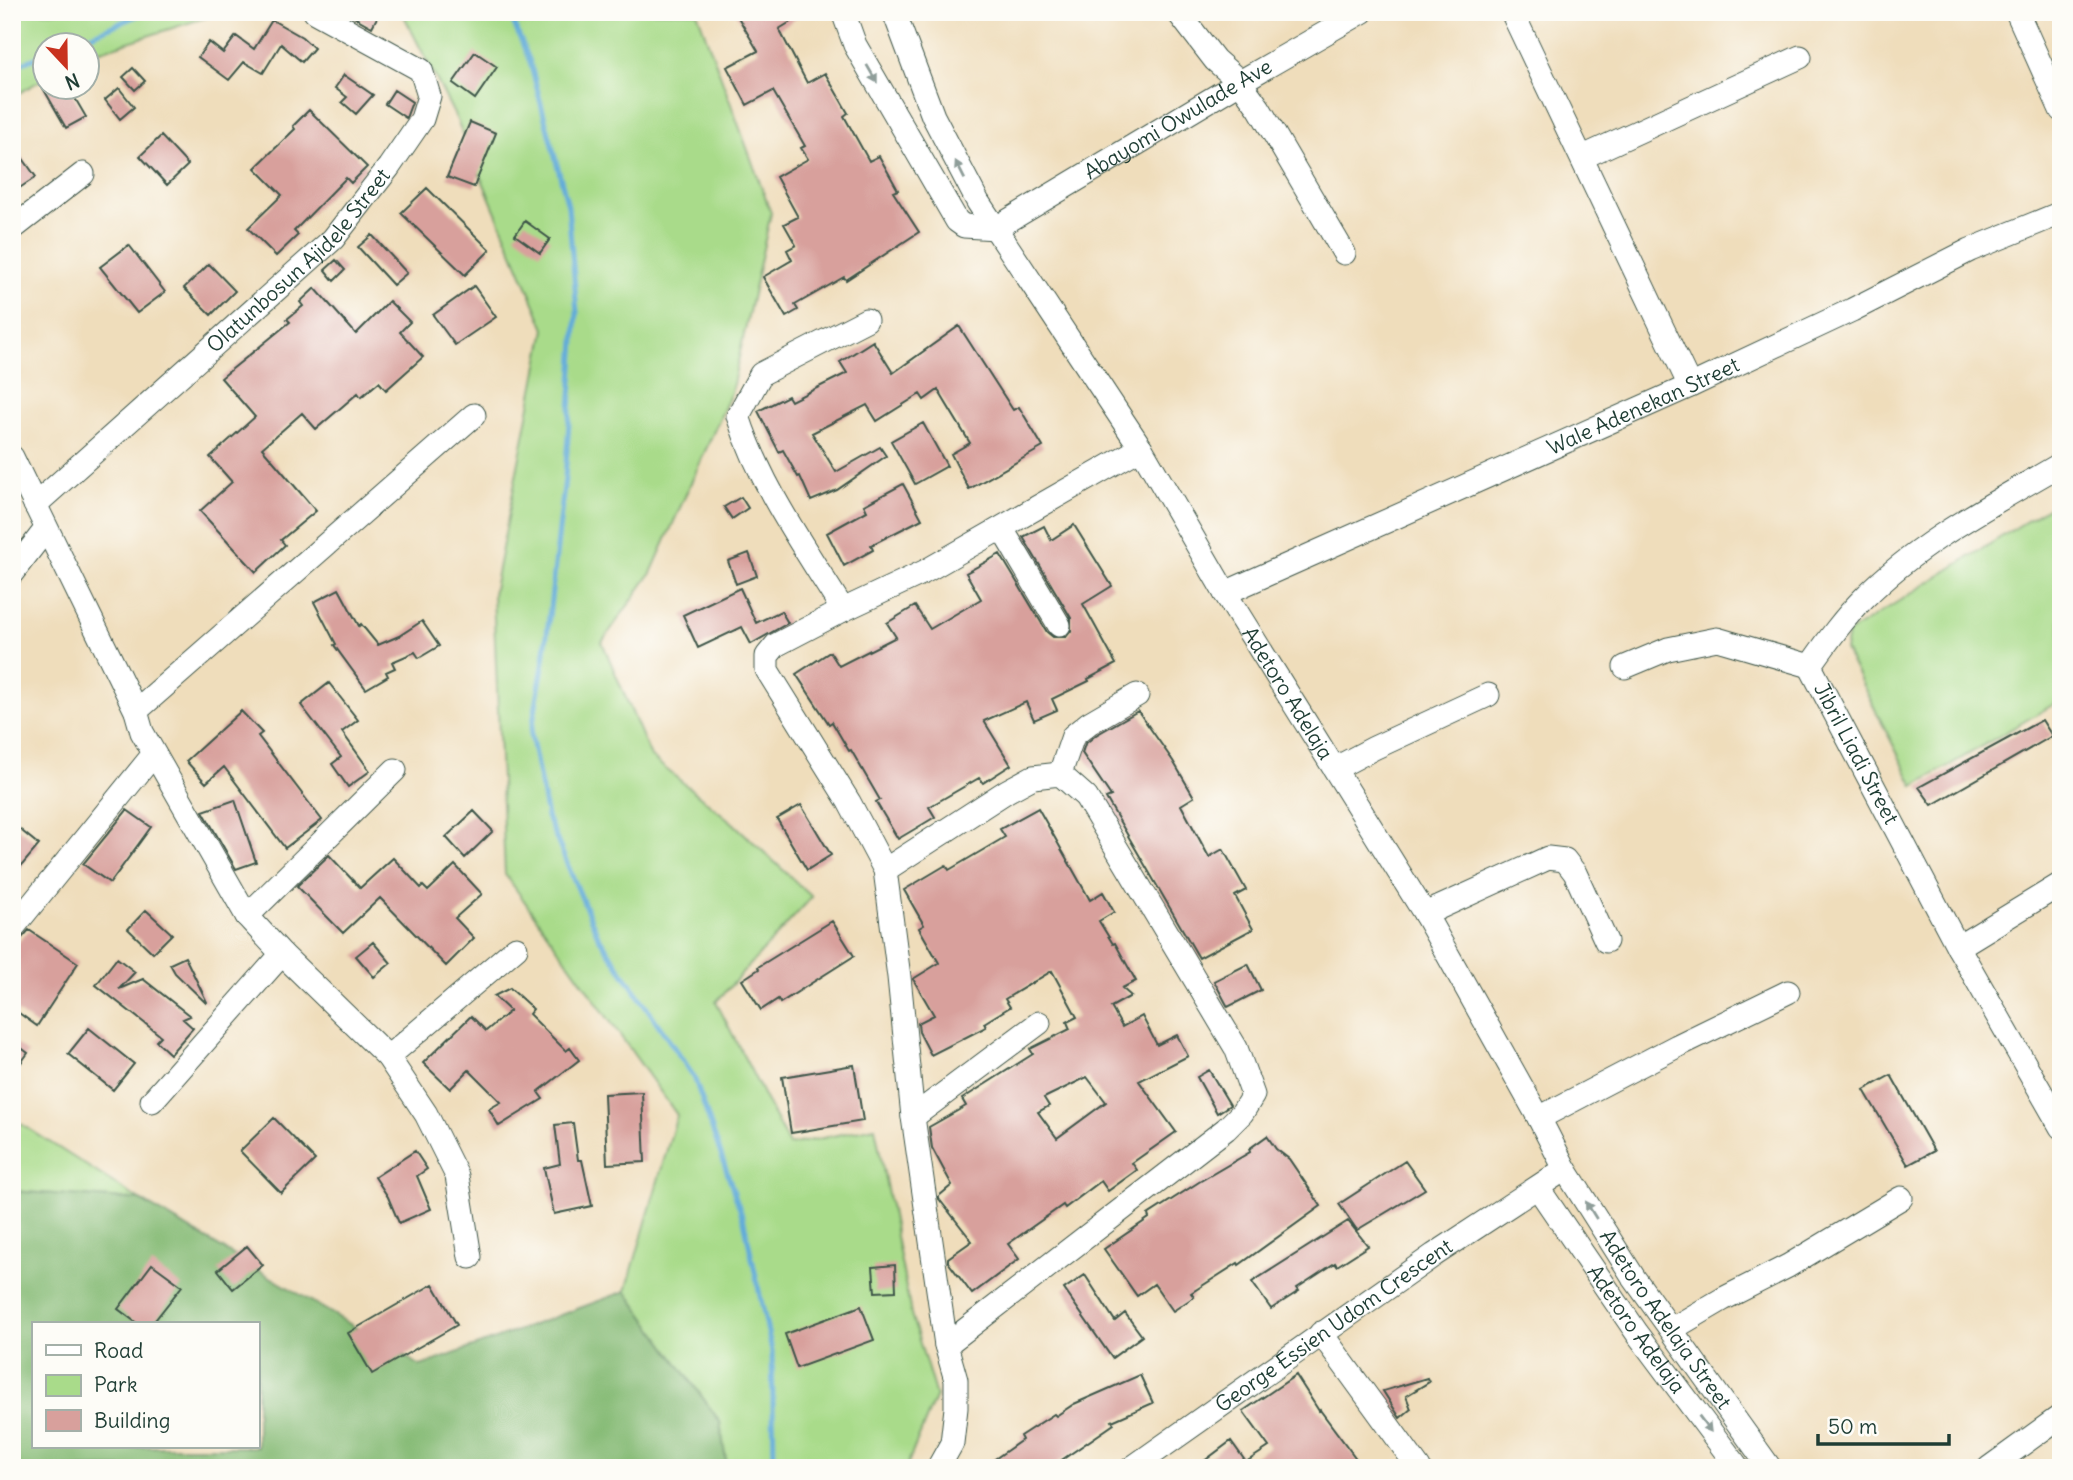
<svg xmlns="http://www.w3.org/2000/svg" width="2073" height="1480" font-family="Delius,sans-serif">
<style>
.green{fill:#a9db8a;stroke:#648c5f;stroke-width:2}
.forest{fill:#86bb76;stroke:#527c55;stroke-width:2;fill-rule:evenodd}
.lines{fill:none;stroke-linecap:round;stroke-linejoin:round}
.stream{stroke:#60abd9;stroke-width:5}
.building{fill:#d8a09c;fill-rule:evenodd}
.minor-casing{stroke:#3e5548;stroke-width:25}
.minor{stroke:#fff;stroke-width:23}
.oneway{fill:#8f9e9a}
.labels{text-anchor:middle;stroke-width:6;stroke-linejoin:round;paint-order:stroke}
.street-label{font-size:21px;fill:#1f3d34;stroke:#fdfcf7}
</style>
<rect width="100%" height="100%" fill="#fdfcf7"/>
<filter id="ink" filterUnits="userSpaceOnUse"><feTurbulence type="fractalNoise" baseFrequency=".0143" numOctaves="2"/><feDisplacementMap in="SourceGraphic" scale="14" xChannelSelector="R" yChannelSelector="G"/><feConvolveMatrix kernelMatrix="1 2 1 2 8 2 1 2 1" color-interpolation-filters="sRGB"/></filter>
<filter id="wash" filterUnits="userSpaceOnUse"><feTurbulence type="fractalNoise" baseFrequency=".00686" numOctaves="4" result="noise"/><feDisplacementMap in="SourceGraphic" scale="28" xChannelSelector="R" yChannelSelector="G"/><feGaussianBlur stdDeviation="1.57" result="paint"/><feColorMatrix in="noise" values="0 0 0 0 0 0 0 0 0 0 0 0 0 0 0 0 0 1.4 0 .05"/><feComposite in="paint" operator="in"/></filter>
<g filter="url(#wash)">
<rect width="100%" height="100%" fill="#efddbb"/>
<!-- green -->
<path class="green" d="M 25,12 L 223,12 L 88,55 L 88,46 L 46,46 L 45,78 L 12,97 L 12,15 Z
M 402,12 L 697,12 L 771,213 L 731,393 L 651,573 L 602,642 L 651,757 L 733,823 L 812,897 L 716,1002 L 789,1145 L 875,1127 L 911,1314 L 936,1396 L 906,1468 L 727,1468 L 720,1422 L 626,1291 L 677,1115 L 505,874 L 493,594 L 545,329 L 457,120 Z
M 2060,500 L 2061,700 L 1914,786 L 1845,650 L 1848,633 Z
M 12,1118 L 140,1200 L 12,1191 Z"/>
<!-- forest -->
<path class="forest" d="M 12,1191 L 140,1200 L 421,1366 L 626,1291 L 720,1422 L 727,1468 L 12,1468 ZM 33,1324 L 257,1324 L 257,1447 L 33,1447 Z"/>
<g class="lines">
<!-- stream -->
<path class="stream" d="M 509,12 L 530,62 L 568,206 L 577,312 L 565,478 L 544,660 L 531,734 L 547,817 L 598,936 L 694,1077 L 744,1221 L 772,1351 L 774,1461 L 771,1468
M 65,46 L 146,12
M 12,67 L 46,54"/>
</g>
<g id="blocks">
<!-- building -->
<path class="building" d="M 345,12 L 380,12 L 372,27 Z
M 735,12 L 807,12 L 779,29 L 807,83 L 825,73 L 848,113 L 844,116 L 869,161 L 879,156 L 898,190 L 893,192 L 919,232 L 846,280 L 844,277 L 795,305 L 798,310 L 786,317 L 763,277 L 792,260 L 787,250 L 796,245 L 784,224 L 798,217 L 776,177 L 808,159 L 801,148 L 805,146 L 773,91 L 747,105 L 727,67 L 758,51 Z
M 272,20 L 302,37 L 314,48 L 302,62 L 281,44 L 263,73 L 244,62 L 229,80 L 198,57 L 209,42 L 223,53 L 236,36 L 254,49 Z
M 475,52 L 497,67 L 475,99 L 453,83 Z
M 133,68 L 145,81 L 135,90 L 123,77 Z
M 344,75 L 373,95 L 356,114 L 342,102 L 347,97 L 335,88 Z
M 43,88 L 69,88 L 86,117 L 66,128 Z
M 119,88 L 134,107 L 120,119 L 105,100 Z
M 394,90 L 412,102 L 406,118 L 385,104 Z
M 309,110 L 367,167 L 351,183 L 346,178 L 294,231 L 298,235 L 276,256 L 248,228 L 282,195 L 255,168 L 295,129 L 293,126 Z
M 470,122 L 496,133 L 474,187 L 447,177 Z
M 161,136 L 188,165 L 167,185 L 140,156 Z
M 12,143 L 36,177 L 12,193 Z
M 427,188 L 490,250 L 465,275 L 401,213 Z
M 525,221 L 550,239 L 540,253 L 515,235 Z
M 372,235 L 407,273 L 393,285 L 358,247 Z
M 129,245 L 165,292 L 137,313 L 100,267 Z
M 336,260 L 345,270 L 334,281 L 325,270 Z
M 209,264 L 235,291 L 211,315 L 184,288 Z
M 474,286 L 496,317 L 455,345 L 433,315 Z
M 315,288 L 356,334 L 389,301 L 410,322 L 400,332 L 423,357 L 386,390 L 379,382 L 361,397 L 358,393 L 316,429 L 302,413 L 262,448 L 316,511 L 281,540 L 285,545 L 256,572 L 200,511 L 232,482 L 210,457 L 255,417 L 221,378 L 290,322 L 287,319 L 303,306 L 300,302 Z
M 959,326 L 1013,410 L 1019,407 L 1043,447 L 969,489 L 951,454 L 970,443 L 938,390 L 924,400 L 920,394 L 877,421 L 867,405 L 812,433 L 836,472 L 880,447 L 886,456 L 837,490 L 811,501 L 800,476 L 798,477 L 783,450 L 779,452 L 758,411 L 788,396 L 791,401 L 847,373 L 840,362 L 873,341 L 893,373 Z
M 923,423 L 947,466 L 915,484 L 891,441 Z
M 903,484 L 922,519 L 871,545 L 873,550 L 844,566 L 827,533 L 867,511 L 864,505 Z
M 741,497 L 748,508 L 732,519 L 724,507 Z
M 1074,525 L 1112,586 L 1083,604 L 1116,664 L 1088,679 L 1089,681 L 1052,699 L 1057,710 L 1034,720 L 1026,702 L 984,721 L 1011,765 L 983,783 L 979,778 L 929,807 L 935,817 L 898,839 L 876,802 L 880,800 L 851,750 L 849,751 L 832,722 L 829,724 L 796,674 L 830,652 L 839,666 L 896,637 L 887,623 L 915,606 L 930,629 L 981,599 L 966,573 L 1000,554 L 1047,632 L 1053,637 L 1066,637 L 1071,631 L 1071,618 L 1023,537 L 1044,526 L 1051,540 Z
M 749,553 L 757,576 L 736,584 L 728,561 Z
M 740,588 L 756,623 L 781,611 L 788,623 L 751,644 L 742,627 L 698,648 L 683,615 Z
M 339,589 L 359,626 L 361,624 L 378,645 L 399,636 L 422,621 L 439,646 L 419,658 L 415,652 L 392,662 L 395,668 L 386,672 L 388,676 L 366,689 L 334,645 L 336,644 L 314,602 Z
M 329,683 L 358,720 L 342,732 L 370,771 L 348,787 L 332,764 L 341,757 L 301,705 Z
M 241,711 L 262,733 L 258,736 L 322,820 L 285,848 L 224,767 L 206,783 L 186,761 Z
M 1138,711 L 1173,761 L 1194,797 L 1181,805 L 1209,857 L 1223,849 L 1246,890 L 1235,896 L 1253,929 L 1199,958 L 1106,798 L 1111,796 L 1082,753 L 1085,744 L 1096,735 Z
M 2042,720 L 2052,736 L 1932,805 L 1919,787 Z
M 235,800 L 256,862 L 236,869 L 203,811 Z
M 801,805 L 831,855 L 807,870 L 777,819 Z
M 1038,808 L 1090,900 L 1103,892 L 1114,912 L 1099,921 L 1113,944 L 1115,943 L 1136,981 L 1122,988 L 1131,996 L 1111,1007 L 1122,1027 L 1142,1016 L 1157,1045 L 1177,1035 L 1188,1056 L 1139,1081 L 1176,1132 L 1132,1163 L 1137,1170 L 1108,1191 L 1101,1181 L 1065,1208 L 1063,1205 L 1008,1244 L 1019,1259 L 972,1294 L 948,1262 L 948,1258 L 972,1241 L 939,1199 L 939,1196 L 952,1185 L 932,1148 L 929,1127 L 966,1106 L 962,1099 L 1033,1054 L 1030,1049 L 1070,1029 L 1067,1022 L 1077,1017 L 1052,971 L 1005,999 L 1010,1007 L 984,1023 L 986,1027 L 931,1055 L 919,1032 L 918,1023 L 934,1015 L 913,979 L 939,963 L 919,928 L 924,925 L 904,890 L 946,865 L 949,870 L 1005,837 L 1000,829 ZM 1087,1077 L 1106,1102 L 1057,1138 L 1038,1112 L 1049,1106 L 1044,1098 Z
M 127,810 L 151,827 L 110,883 L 83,864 Z
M 474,811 L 493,831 L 465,858 L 446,837 Z
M 12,823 L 39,845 L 12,877 Z
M 329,855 L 360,888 L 393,858 L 421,888 L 423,886 L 428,891 L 455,865 L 482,894 L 455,918 L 474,938 L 446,966 L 380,898 L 343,933 L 297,886 Z
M 146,910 L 172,934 L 153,953 L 128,929 Z
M 832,921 L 854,956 L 780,1003 L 778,999 L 761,1010 L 742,980 L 759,969 L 758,967 Z
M 29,930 L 78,963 L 37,1026 L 12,1008 L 12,949 Z
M 373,942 L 391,963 L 374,977 L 356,956 Z
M 185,957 L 207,1002 L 206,1003 L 175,973 L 170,964 Z
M 117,958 L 135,972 L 119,989 L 143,979 L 190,1016 L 183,1019 L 193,1028 L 170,1054 L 156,1041 L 161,1036 L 96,985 Z
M 1248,964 L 1261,990 L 1228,1007 L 1214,981 Z
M 510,988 L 533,1009 L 529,1014 L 566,1051 L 570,1048 L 579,1060 L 538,1092 L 543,1099 L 499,1126 L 489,1109 L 501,1102 L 469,1070 L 450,1089 L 423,1063 L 471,1016 L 486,1031 L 510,1011 L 494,996 Z
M 89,1028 L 134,1064 L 113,1090 L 68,1054 Z
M 12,1041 L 28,1053 L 12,1075 Z
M 854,1065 L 863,1121 L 791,1133 L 782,1077 Z
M 1209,1070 L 1230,1105 L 1217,1113 L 1197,1077 Z
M 1891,1075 L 1934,1151 L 1908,1165 L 1864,1090 Z
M 642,1092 L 645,1162 L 607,1164 L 604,1094 Z
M 274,1118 L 315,1160 L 281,1193 L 240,1151 Z
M 573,1123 L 578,1160 L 582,1160 L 592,1206 L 554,1214 L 544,1168 L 560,1164 L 555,1125 Z
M 1267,1136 L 1276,1149 L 1289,1159 L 1321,1206 L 1239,1265 L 1238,1263 L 1191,1293 L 1194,1297 L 1173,1311 L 1154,1284 L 1137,1296 L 1104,1249 L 1149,1218 L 1148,1215 L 1199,1182 L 1250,1152 L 1249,1149 Z
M 415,1151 L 427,1169 L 417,1176 L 431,1209 L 399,1223 L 388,1197 L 375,1177 Z
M 1405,1161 L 1425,1189 L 1357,1230 L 1339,1204 Z
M 1348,1221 L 1368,1246 L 1337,1266 L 1335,1263 L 1297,1288 L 1299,1291 L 1271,1309 L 1252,1282 Z
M 247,1246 L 263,1265 L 233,1289 L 218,1270 Z
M 152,1264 L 182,1286 L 152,1324 L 138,1324 L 118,1309 Z
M 895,1265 L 896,1291 L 875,1292 L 873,1267 Z
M 1085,1275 L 1115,1321 L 1125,1313 L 1142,1336 L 1112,1358 L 1064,1289 Z
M 433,1284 L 457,1325 L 372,1374 L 348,1333 Z
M 861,1306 L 874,1340 L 797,1368 L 785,1334 Z
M 1140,1375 L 1153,1403 L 1112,1421 L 1114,1424 L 1050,1468 L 982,1468 L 1022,1440 L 1020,1436 L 1054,1414 L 1056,1416 L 1074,1404 Z
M 1296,1375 L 1319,1411 L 1320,1410 L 1363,1468 L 1195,1468 L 1231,1441 L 1246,1462 L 1269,1447 L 1243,1411 Z
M 1427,1378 L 1429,1382 L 1406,1396 L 1411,1409 L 1400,1418 L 1383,1391 Z"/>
</g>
</g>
<g filter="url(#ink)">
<use href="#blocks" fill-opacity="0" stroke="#3e5548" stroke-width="2"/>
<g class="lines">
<defs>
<g id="minor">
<path d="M 843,12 L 855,45 L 957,221 L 964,226 L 996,228"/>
<path id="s1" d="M 894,12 L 933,116 L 978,202 L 1141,448 L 1225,593 L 1425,914 L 1539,1118 L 1565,1169 L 1634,1278 L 1770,1468"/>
<path d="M 1178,12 L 1215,60 L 1240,82 L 1259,108 L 1344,253"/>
<path d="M 1512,12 L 1690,386"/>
<path d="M 2017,12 L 2061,110"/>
<path d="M 1583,157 L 1800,57"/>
<path id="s2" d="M 996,228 L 1240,82 L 1362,12"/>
<path d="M 12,229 L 83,174"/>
<path d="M 12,457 L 136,711 L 142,732 L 247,916 L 282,954 L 388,1057 L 426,1114 L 457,1176 L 470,1257"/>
<path id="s3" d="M 2061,464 C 1993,504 1919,542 1864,598 C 1843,619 1827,642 1810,666 L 1958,947 L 2061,1127"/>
<path id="s4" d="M 35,505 L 333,239 L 389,167 L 422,119 L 429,96 L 421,70 L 315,12"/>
<path d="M 1002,529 L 1059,625"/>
<path d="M 12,573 L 46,529"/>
<path id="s5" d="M 1225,593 L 1690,386 L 1852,310 L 1970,250 L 2061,213"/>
<path d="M 843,610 C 804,547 761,487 738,416 L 761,374 L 866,320"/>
<path d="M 1625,667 L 1668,649 L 1717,639 L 1810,666"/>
<path d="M 136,711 L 474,415"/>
<path d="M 1336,768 L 1374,748 L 1488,695"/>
<path d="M 1060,774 L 1073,736 L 1089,723 L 1137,695"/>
<path d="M 885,870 L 1007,791 L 1033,777 L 1060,774 L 1086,797 L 1236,1048 L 1253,1095 L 1242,1113 L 1226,1129 L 946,1345 L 956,1380 L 956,1408 L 952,1443 L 938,1468"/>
<path d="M 1425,914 L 1548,858 L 1565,860 L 1575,873 L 1606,941"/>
<path d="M 247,916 L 395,770"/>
<path d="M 12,929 L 153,755"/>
<path d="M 1958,947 L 2061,884"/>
<path d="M 388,1057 L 516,948"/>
<path d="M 152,1101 L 282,954"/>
<path d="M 913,1117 L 1039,1023"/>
<path d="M 1539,1118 L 1677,1046 L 1788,992"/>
<path id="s6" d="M 1538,1188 L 1637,1333 L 1738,1468"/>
<path d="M 1672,1329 L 1723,1299 L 1788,1266 L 1901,1198"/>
<path d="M 1321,1333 L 1419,1468"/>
<path d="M 946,1345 L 913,1117 L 899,977 L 885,870 L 849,802 L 767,670 L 767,656 L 776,645 L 843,610 L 924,572 L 1141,448"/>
<path id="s7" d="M 1132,1468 L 1434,1255 L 1565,1169"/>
<path d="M 1989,1468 L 2061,1416"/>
</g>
</defs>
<!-- minor casing -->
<use href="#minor" class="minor-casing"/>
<!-- minor -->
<use href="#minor" class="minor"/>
</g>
<!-- one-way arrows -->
<defs><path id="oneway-solid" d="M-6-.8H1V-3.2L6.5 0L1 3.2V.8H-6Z" transform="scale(1.75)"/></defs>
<g class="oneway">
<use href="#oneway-solid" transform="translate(872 74) rotate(60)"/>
<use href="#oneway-solid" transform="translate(960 170) rotate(-117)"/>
<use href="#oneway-solid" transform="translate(1591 1210) rotate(-122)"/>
<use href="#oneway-solid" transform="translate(1705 1424) rotate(53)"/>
</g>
</g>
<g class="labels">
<!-- street labels -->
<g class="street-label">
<text dy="7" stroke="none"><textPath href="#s2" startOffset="212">Abayomi Owulade Ave</textPath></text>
<text dy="7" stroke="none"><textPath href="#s4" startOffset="360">Olatunbosun Ajidele Street</textPath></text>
<text dy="7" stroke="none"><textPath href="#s5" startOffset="458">Wale Adenekan Street</textPath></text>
<text dy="7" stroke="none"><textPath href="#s1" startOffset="789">Adetoro Adelaja</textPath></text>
<text dy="7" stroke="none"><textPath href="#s3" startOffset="425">Jibril Liadi Street</textPath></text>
<text dy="7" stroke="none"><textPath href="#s1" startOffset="1521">Adetoro Adelaja Street</textPath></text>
<text dy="7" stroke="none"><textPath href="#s7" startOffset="247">George Essien Udom Crescent</textPath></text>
<text dy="7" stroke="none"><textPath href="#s6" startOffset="172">Adetoro Adelaja</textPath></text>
</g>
</g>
<!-- margin -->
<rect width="2073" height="1480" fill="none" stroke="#fdfcf7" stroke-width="42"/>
<!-- legend -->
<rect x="32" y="1322" width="228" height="126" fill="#fdfcf7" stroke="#a4b0a9" stroke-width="2"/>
<rect x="46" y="1345" width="35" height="10" fill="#ffffff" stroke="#a4b0a9" stroke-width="2"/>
<text x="94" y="1358" font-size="21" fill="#1f3d34">Road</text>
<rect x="46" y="1375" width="35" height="21" fill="#a9db8a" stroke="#a4b0a9" stroke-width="2"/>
<text x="94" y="1392" font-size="21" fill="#1f3d34">Park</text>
<rect x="46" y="1410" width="35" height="21" fill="#d8a09c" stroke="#a4b0a9" stroke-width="2"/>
<text x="94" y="1428" font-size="21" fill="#1f3d34">Building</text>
<!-- north arrow -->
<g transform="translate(66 66) rotate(158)"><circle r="33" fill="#fdfcf7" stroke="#a4b0a9" stroke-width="2"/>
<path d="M0-5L12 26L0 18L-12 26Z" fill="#c8321e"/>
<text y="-10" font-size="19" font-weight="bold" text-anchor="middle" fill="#1f3d34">N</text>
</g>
<!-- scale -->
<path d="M1818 1434v10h131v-10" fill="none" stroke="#1f3d34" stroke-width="3.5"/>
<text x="1828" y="1434" font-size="21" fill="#1f3d34" stroke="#fdfcf7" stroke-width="5" paint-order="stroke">50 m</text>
</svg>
